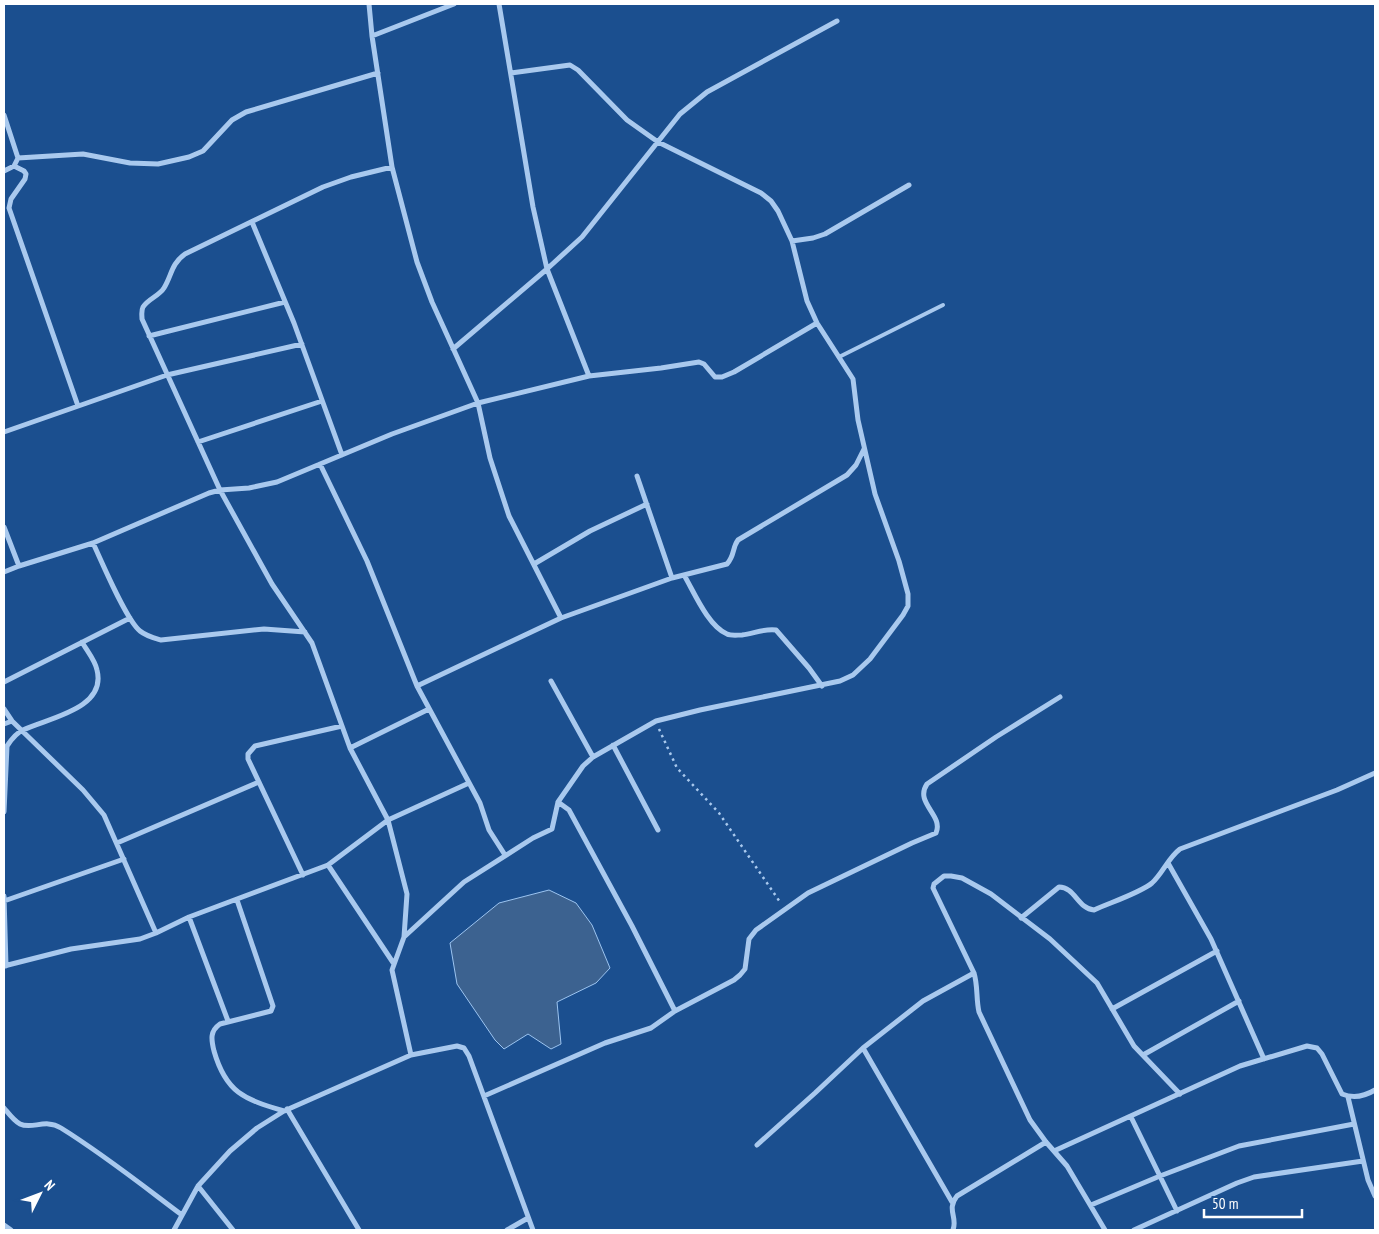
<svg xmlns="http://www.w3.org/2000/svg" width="1379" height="1234" font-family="'PT Sans Narrow',sans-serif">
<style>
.water{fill:#3c6290;stroke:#9cc4f0}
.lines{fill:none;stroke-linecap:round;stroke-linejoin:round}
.path{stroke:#a9c9ee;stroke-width:2.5;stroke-dasharray:2.5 4;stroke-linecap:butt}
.lane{stroke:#a9c9ee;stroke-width:4}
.street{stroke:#a9c9ee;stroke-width:5}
</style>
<rect width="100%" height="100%" fill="#1b4f8f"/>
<!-- water -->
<path class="water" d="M 549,890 L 576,903 L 592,925 L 610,968 L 596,983 L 557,1002 L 561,1044 L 551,1049 L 528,1034 L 504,1049 L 495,1040 L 457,984 L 450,943 L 499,903 Z"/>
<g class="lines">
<!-- path -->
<path class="path" d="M 659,729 L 677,768 L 719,813 L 780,902"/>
<!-- lane -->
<path class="lane" d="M 839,357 L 943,305"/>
<!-- street -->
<path class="street" d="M 369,4 L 372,36 L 392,167 L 417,262 L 432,302 L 478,403 L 490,458 L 509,516 L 561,618
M 499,4 L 533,207 L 547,269 L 589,376
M 372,36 L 454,4
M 4,115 L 18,158 L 14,166 L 4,171
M 18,158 L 83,154 L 130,163 L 158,164 L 189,157 L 203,151 L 232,120 L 246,112 L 378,73
M 14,166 L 24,171 L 26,174 L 25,179 L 11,199 L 9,208 L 78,406
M 392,167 L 351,177 L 323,187 L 185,254 C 171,264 172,275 164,288 C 159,296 148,299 143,307 C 141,311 142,315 142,319 L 220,490 L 272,584 L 312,643 L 350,748 L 388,820 L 407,894 L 404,937 L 392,970 L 411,1055
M 252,222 L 294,323 L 342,455
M 792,241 L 813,238 L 825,234 L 909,185
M 149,336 L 285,302
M 453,349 L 547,269 L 582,237 L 680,114 L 707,92 L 837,21
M 4,432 L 167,375 L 302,344
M 198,442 L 322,401
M 320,464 L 367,561 L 417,686 L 480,803 L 489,830 L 505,855
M 637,476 L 672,578
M 4,527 L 19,566
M 93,543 C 102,562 126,620 140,631 C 146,636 154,638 161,640 L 264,629 L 305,632
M 534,564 L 590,531 L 647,504
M 4,572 L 19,566 L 93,543 L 209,493 L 220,490 L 249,488 L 277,482 L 392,434 L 478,403 L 589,376 L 661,368 L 699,362 L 704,364 L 715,377 L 722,377 L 734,372 L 817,323
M 684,575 C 694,592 708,626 727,634 C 731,636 737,635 742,635 C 753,634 765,628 776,630 L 809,668 L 822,686
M 551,681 L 593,757
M 4,682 L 130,618
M 417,686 L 561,618 L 672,578 L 727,564 C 735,555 732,548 738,540 L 847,475 L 856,465 L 864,449
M 4,709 L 12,721 L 83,790 L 104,815 L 156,933
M 4,724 L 12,721
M 613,745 L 658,830
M 350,748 L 429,709
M 558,802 L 569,810 L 632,926 L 675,1011
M 4,812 L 7,746 C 11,740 16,733 23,730 C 48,718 107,709 97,670 C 95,660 87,651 82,642
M 117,843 L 259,782
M 1168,863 L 1211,939 L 1264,1059
M 328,865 L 394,964
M 303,875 L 248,759 L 248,754 L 255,746 L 342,726
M 4,896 L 6,966
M 237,900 L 273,1006 L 271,1011 L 220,1024 C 210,1031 211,1039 214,1051 C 226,1093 244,1099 284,1111
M 4,901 L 124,859
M 189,917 L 228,1021
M 1021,918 L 1059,887 C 1075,887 1078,909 1094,910 C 1109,903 1140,893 1152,883 C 1163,873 1168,858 1180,849 L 1337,790 L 1375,773
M 404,937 L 464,882 L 533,838 L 552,829 L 558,802 L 583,766 L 593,757 L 656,721 L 700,710 L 840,681 L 853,675 L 870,659 L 903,615 L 908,606 L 908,594 L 899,561 L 875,494 L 858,420 L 853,379 L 817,323 L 807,301 L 792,241 L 778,211 L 771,201 L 761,193 L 658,142 L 627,120 L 578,70 L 570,65 L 511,73
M 4,966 L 71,949 L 140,939 L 156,933 L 189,917 L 328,865 L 388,820 L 469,783
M 1112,1009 L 1217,951
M 863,1048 L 952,1202
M 1143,1055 L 1239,1001
M 484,1096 L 605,1043 L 651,1028 L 675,1011 L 734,980 L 740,975 L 745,969 L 749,939 L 756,930 L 808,893 L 912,843 L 936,833 C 944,815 914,803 927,784 L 996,737 L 1060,697
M 1348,1097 L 1368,1180 L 1375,1196
M 4,1108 C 9,1114 14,1121 20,1124 C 32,1130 45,1118 61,1128 C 103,1154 142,1185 182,1215
M 287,1109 L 359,1230
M 1131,1117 L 1177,1211
M 757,1145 L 815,1093 L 863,1048 L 923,1001 L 974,973
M 1054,1151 L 1240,1066 L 1307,1046 L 1317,1048 L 1322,1054 L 1342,1094 C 1354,1099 1365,1096 1375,1090
M 198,1186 L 233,1230
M 1091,1205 L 1160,1176 L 1239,1146 L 1354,1124
M 4,1225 L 11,1230
M 174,1230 L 198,1186 L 230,1151 L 257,1128 L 284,1111 L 411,1055 L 457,1046 L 464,1048 L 469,1056 L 533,1230
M 507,1230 L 528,1218
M 953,1230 C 958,1217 946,1210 957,1196 L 1046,1142
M 1105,1230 L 1067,1166 L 1046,1142 L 1030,1120 L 979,1012 C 976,999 978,986 974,973 L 933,888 L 934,884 L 944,876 L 951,876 L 962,878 L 991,894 L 1050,939 L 1097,983 L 1134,1046 L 1180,1094
M 1134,1230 L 1237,1183 L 1254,1177 L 1363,1161"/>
</g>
<!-- border -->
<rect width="1379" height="1234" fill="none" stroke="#ffffff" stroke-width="10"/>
<!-- north arrow -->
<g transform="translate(40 1194) rotate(48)" stroke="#1b4f8f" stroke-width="4" paint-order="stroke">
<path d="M0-4L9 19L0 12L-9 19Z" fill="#ffffff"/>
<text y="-8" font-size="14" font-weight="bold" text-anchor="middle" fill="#ffffff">N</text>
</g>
<!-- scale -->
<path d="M1204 1209v8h98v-8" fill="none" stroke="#ffffff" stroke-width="2.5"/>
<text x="1212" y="1209" font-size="15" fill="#ffffff" stroke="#1b4f8f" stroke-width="4" paint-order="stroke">50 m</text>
</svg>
